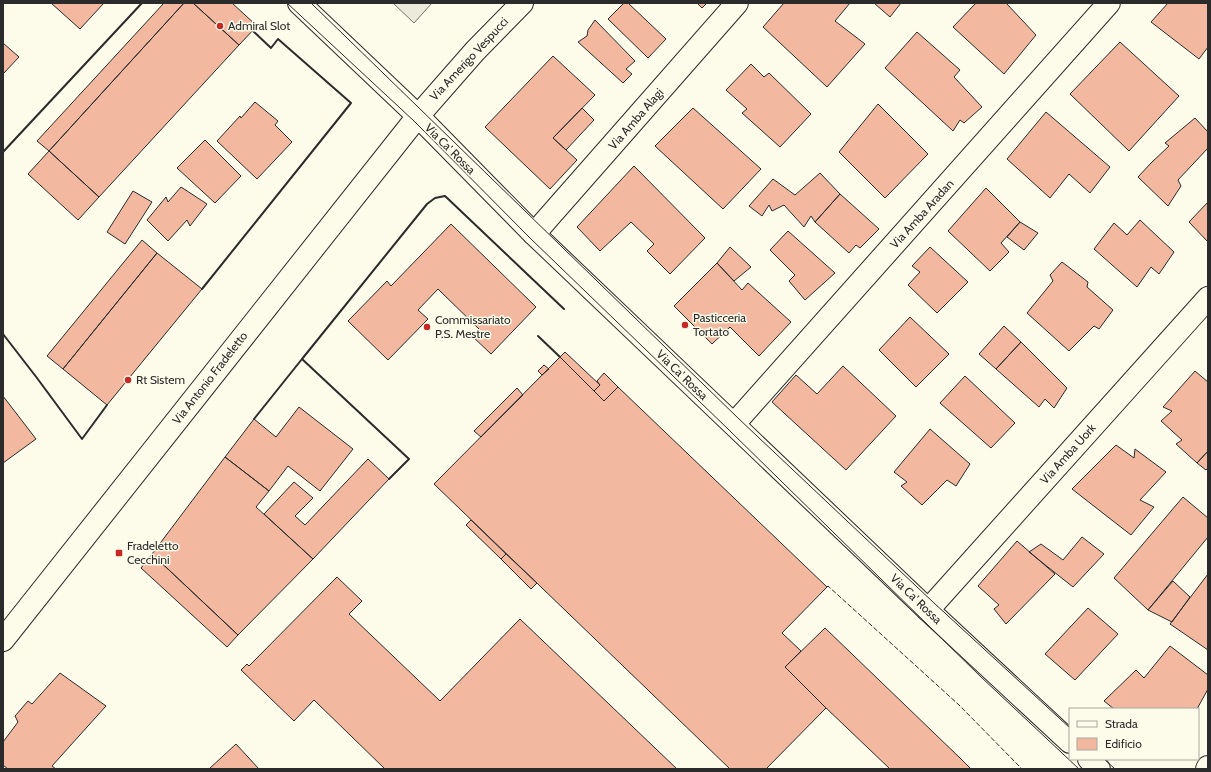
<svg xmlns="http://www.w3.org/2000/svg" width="1211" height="772" font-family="Cabin,sans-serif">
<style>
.green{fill:#ecebdb;stroke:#74746e}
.building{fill:#f2b8a0;stroke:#2b2b2b}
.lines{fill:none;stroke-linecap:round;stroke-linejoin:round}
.street-casing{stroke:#2b2b2b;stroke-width:24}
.secondary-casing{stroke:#2b2b2b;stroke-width:24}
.street{stroke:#fdfbea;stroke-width:22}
.secondary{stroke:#fdfbea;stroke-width:22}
.tram{stroke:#2b2b2b;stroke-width:1}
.fence{stroke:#2b2b2b;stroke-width:1;stroke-dasharray:5 2;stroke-linecap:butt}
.wall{stroke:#2b2b2b;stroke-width:2}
.poi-dot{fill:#c62828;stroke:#fdfbea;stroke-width:1.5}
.labels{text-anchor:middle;stroke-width:3;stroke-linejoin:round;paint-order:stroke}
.poi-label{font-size:12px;fill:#2b2b2b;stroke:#fdfbea;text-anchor:start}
.street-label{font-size:12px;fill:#2b2b2b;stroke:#fdfbea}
</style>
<rect width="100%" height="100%" fill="#fdfbea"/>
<!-- green -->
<path class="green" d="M 393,3 L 432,3 L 414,23 Z"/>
<!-- building -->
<path class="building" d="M 51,3 L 104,3 L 80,29 Z
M 164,3 L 184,3 L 49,151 L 37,141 Z
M 184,3 L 193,3 L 239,45 L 99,197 L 49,151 Z
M 193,3 L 232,3 L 257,26 L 239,45 Z
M 624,3 L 628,3 L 666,39 L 648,58 L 608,19 Z
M 697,3 L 707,3 L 702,8 Z
M 784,3 L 850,3 L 835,21 L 865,44 L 827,87 L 763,27 Z
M 874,3 L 901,3 L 890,17 Z
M 976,3 L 1006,3 L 1036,35 L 1004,74 L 953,27 Z
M 1168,3 L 1208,3 L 1208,47 L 1199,59 L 1151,22 Z
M 595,20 L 635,61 L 626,69 L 632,74 L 623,83 L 578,42 L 587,36 L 588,30 Z
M 917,32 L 960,70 L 954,77 L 982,107 L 964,123 L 960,120 L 953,131 L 885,68 Z
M 1120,42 L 1179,96 L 1129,151 L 1070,94 Z
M 3,43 L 19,57 L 3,74 Z
M 553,56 L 595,95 L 553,138 L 577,160 L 550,189 L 485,127 Z
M 751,64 L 764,77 L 769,73 L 811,114 L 780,147 L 742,113 L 747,109 L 726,90 Z
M 255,102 L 278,121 L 275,125 L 292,142 L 257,179 L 217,141 L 240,116 L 241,118 Z
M 878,104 L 928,154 L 885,198 L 839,152 Z
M 582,108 L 594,120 L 566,150 L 553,138 Z
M 693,108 L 761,169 L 723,209 L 655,146 Z
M 1046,112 L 1110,167 L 1090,193 L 1069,174 L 1050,198 L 1007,159 Z
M 1195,118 L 1208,132 L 1208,148 L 1178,180 L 1181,186 L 1168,206 L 1138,177 L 1151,163 L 1169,146 L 1165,143 Z
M 205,140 L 241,176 L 215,203 L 177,168 Z
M 49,151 L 99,197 L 78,220 L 28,174 Z
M 634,166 L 705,238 L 670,274 L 647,251 L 654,244 L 631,222 L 600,251 L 577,227 Z
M 820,173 L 840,194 L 815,222 L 811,216 L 804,227 L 784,205 L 772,211 L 769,205 L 762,216 L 749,206 L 773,179 L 795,195 Z
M 181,187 L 207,204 L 190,226 L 187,220 L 168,241 L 147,220 L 166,197 L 168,202 Z
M 986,188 L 1020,222 L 1001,243 L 1009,252 L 990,271 L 948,231 Z
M 133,191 L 152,202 L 125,244 L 107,232 Z
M 840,194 L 879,229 L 860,248 L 856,245 L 849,253 L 815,222 Z
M 1208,202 L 1208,242 L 1189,222 Z
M 1140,220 L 1174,252 L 1159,274 L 1151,267 L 1137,287 L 1094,249 L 1114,223 L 1127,235 Z
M 1020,222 L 1038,233 L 1024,250 L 1007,237 Z
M 451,224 L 536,307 L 491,354 L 472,336 L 479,329 L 438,289 L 418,310 L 428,319 L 388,360 L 348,321 L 387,281 L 391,286 Z
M 788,231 L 835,273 L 805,300 L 789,281 L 795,275 L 770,250 Z
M 142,240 L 157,253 L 63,369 L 47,356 Z
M 730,247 L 751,267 L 734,281 L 717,263 Z
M 930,247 L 968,282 L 937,313 L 908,285 L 920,272 L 912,266 Z
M 157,253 L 202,289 L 107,405 L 63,369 Z
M 1062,262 L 1088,282 L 1087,287 L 1113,310 L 1099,329 L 1094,326 L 1069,351 L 1027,313 L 1053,281 L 1050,275 Z
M 717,263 L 742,290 L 748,283 L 791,322 L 759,356 L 730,327 L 712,344 L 674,306 Z
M 910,317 L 949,354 L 916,387 L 879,350 Z
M 1004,326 L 1021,342 L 996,369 L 979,354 Z
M 1021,342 L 1067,388 L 1054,408 L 1045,399 L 1039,407 L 996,369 Z
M 565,352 L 600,385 L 594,391 L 560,357 Z
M 560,357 L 604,401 L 618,387 L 827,587 L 782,633 L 801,651 L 785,667 L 826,708 L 766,769 L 730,769 L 434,484 Z
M 544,365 L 549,369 L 542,375 L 538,371 Z
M 843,366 L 896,416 L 846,470 L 772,402 L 796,375 L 817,394 Z
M 1195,371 L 1208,382 L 1208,451 L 1197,463 L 1176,444 L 1182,440 L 1161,421 L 1172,411 L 1163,407 Z
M 604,373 L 618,387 L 604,401 L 594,391 L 600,385 L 597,381 Z
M 965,376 L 1015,423 L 991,448 L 940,403 Z
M 517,388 L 523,395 L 481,437 L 474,431 Z
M 3,396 L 36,439 L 3,463 Z
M 299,407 L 353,449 L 320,491 L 288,466 L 269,491 L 225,457 L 254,419 L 276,437 Z
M 930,429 L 970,464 L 956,486 L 947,480 L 922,505 L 901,486 L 907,482 L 894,472 Z
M 1116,445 L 1134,458 L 1135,449 L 1166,472 L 1140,500 L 1154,507 L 1131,535 L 1072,489 Z
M 1208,451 L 1208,468 L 1206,470 L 1197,463 Z
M 225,457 L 269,491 L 256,507 L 313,559 L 238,635 L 152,554 Z
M 368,459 L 389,479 L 313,559 L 264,514 L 294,482 L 313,498 L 295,516 L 305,525 Z
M 1183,497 L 1208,518 L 1208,537 L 1148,610 L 1114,578 Z
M 471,520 L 506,554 L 501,559 L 466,525 Z
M 1082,537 L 1104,554 L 1073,587 L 1029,552 L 1041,544 L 1063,560 Z
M 1017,541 L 1055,574 L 1006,624 L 994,609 L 999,605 L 978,586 Z
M 152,554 L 238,635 L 227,647 L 141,568 Z
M 506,554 L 537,583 L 531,589 L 501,559 Z
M 1208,574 L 1208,650 L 1170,624 Z
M 337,577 L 362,601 L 349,614 L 440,701 L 520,619 L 677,769 L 385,769 L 314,700 L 294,721 L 241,670 L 247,664 L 249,666 Z
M 1173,581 L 1190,597 L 1172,622 L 1148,610 Z
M 1088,608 L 1118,634 L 1075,680 L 1045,654 Z
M 825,628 L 960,758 L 971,769 L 890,769 L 824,706 L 785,667 Z
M 1170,646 L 1208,675 L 1208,689 L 1197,709 L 1114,709 L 1104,701 L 1136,670 L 1144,678 Z
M 60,673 L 106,706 L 52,766 L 56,769 L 8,769 L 3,765 L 3,742 L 18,722 L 15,716 L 28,701 L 32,704 Z
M 236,744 L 259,769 L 209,769 Z"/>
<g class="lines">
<defs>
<path id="street" d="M 534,234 L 737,3
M 734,424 L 1109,3
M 928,610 L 1208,298"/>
<path id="secondary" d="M 299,3 L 418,116 L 534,234 L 928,610 L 1070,742
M 3,640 L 418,116 L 475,51 L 522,3
M 1089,759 L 1099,769
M 1207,769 L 1208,767"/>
</defs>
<!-- street casing -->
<use href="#street" class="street-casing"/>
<!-- secondary casing -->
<use href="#secondary" class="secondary-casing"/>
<!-- street -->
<use href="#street" class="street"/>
<!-- secondary -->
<use href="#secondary" class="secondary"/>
<!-- tram -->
<path class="tram" d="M 287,3 L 414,121 L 530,238 L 728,429 L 981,677 L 1079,769
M 311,3 L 739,419 L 934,603 L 1070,728
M 1104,759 L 1115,769"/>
<!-- fence -->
<path class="fence" d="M 827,587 L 828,586 L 959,705 L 1022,769"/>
<!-- wall -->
<path class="wall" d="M 3,152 L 142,3
M 202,289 L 351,103 L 278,39 L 271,48 L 252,30
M 3,334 L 37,378 L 82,439 L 107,405
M 538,336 L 560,357
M 302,359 L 427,204 L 435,198 L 445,196 L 564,309
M 254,419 L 302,359 L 409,459 L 389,479"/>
</g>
<!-- markers -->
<g class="poi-dot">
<circle cx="220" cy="26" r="4"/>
<circle cx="685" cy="325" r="4"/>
<circle cx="427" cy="327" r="4"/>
<circle cx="128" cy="380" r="4"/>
<rect x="115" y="549" width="8" height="8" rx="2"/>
</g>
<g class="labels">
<!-- poi labels -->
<g class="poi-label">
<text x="228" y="30">Admiral Slot</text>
<text x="693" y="322">Pasticceria<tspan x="693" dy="14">Tortato</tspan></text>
<text x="435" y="324">Commissariato<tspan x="435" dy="14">P.S. Mestre</tspan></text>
<text x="136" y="384">Rt Sistem</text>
<text x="127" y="550">Fradeletto<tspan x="127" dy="14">Cecchini</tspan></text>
</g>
<!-- street labels -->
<g class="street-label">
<text transform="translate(469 59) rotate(-47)" y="4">Via Amerigo Vespucci</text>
<text transform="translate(636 119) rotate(-49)" y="4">Via Amba Alagi</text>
<text transform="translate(450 149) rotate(45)" y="4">Via Ca' Rossa</text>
<text transform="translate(922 214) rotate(-48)" y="4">Via Amba Aradan</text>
<text transform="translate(682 375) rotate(44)" y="4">Via Ca' Rossa</text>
<text transform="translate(210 378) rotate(-52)" y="4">Via Antonio Fradeletto</text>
<text transform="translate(1068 454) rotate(-48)" y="4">Via Amba Uork</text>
<text transform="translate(916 599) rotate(44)" y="4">Via Ca' Rossa</text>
</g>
</g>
<!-- border -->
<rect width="1211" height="772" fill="none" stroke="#2b2b2b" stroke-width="8"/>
<!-- legend -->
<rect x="1069" y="708" width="130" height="52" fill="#fdfbea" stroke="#a9a89e"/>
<rect x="1077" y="721" width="20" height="6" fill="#fdfbea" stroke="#a9a89e"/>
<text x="1105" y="728" font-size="12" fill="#2b2b2b">Strada</text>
<rect x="1077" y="738" width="20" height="12" fill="#f2b8a0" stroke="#a9a89e"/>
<text x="1105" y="748" font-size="12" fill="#2b2b2b">Edificio</text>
</svg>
